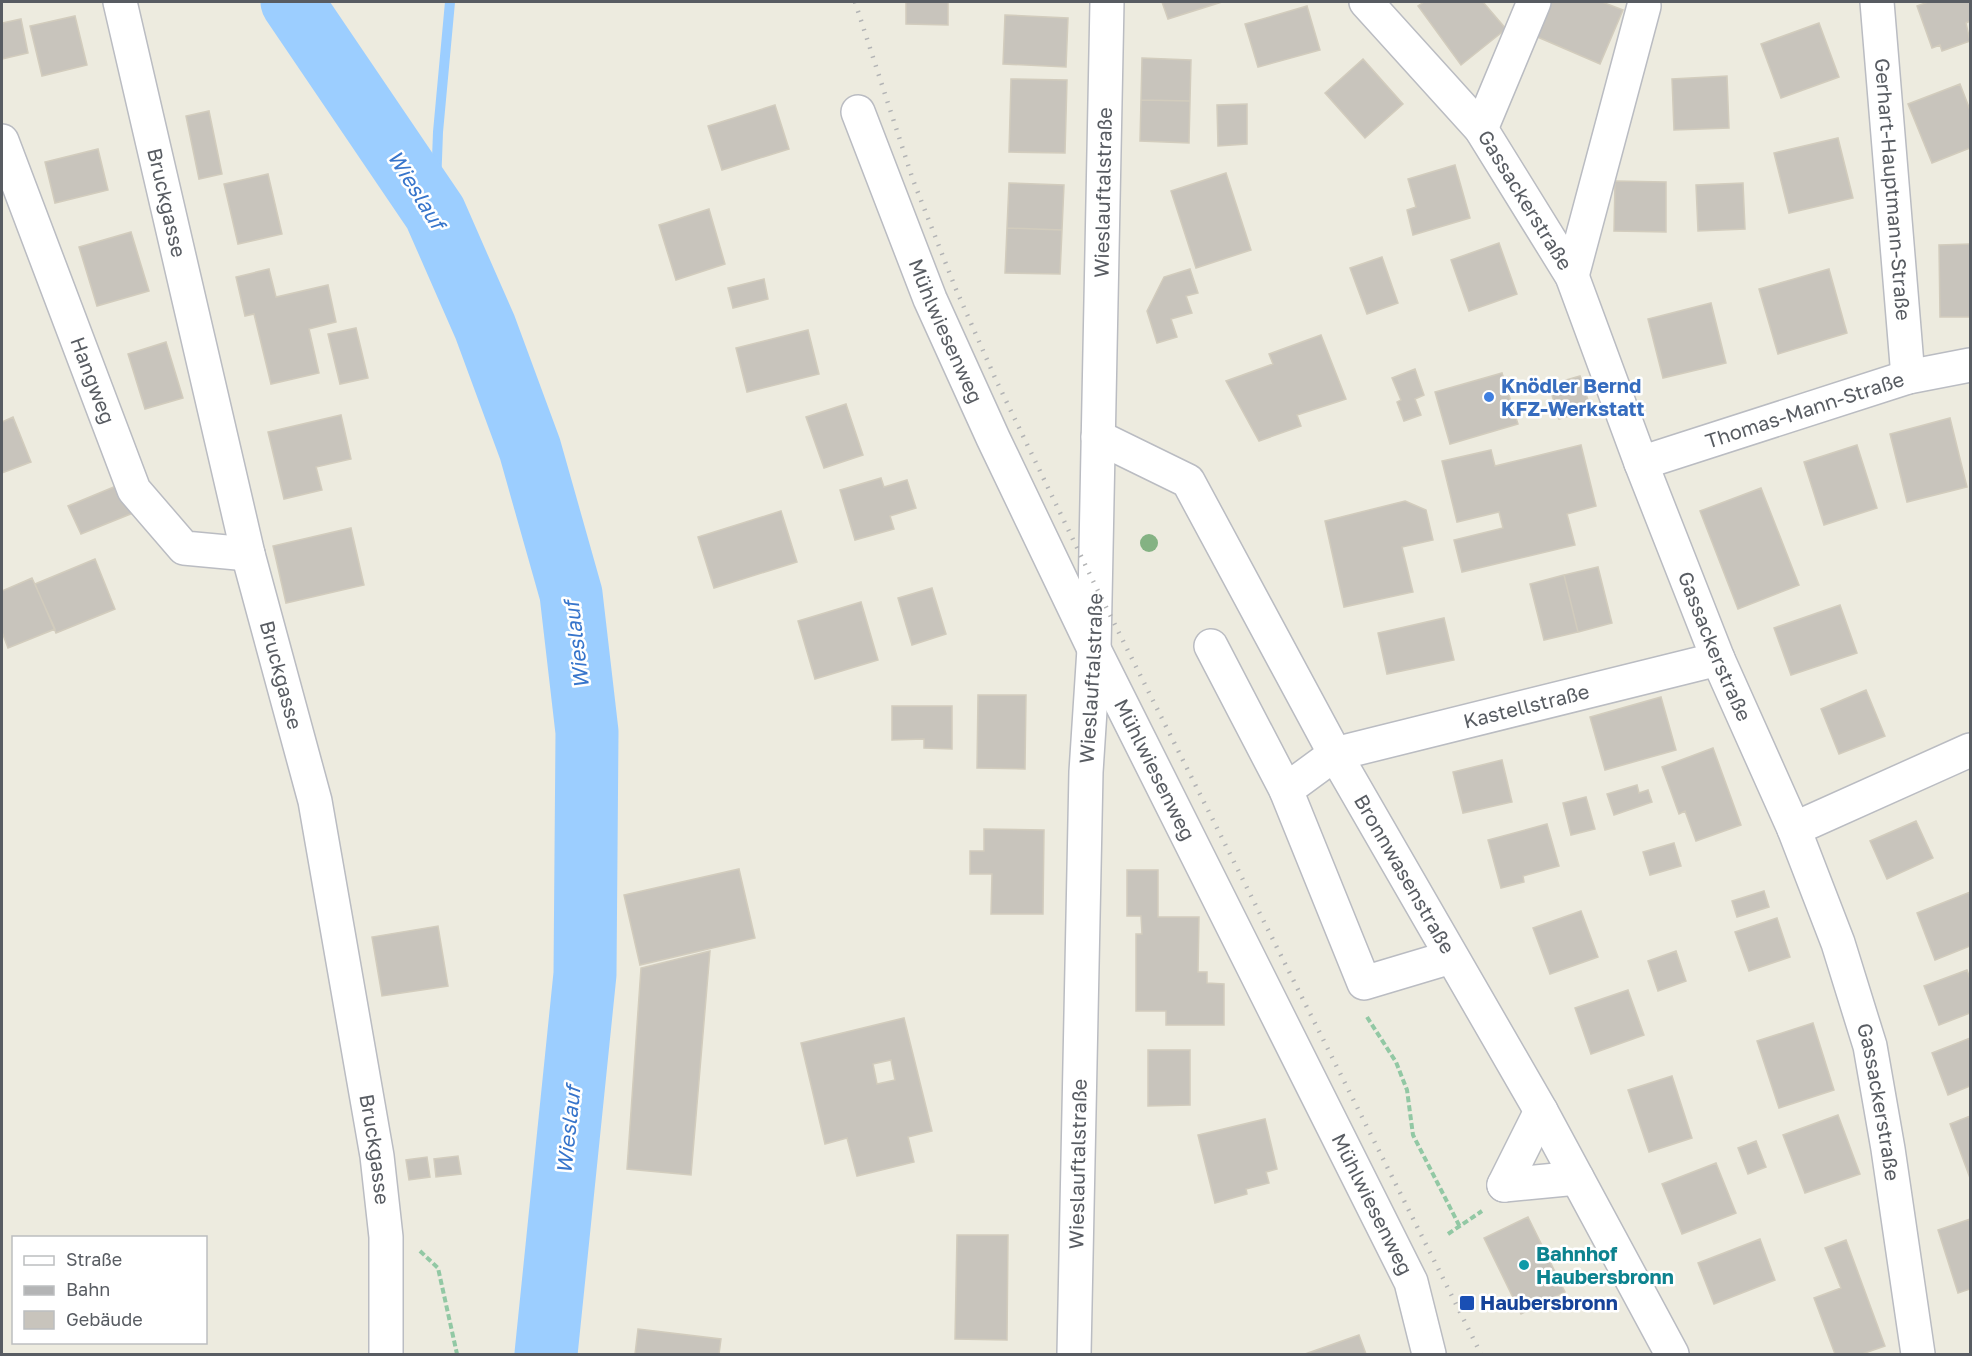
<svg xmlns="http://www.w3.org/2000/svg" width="1972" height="1356" font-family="'Golos Text',sans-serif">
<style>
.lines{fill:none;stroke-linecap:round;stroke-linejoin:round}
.stream{stroke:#9cceff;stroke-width:10}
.river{stroke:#9cceff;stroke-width:63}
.building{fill:#c8c4bc;stroke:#d2ccbd;stroke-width:1.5;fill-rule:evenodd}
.minor-casing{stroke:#babcc2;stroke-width:36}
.path{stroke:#92c8a4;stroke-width:4;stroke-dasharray:6 3;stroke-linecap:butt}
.minor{stroke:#fff;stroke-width:33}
.rail{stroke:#b3b4b5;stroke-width:4.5;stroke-dasharray:1.5 8;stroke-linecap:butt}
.tree{fill:#84b283}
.shop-dot{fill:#3f7fe0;stroke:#fff;stroke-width:2}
.culture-dot{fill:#0f9aa8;stroke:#fff;stroke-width:2}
.transit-dot{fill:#1a4fb4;stroke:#fff;stroke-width:2}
.labels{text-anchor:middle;stroke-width:5;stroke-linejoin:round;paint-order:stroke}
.street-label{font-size:20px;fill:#585c62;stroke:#fff}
.shop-label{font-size:20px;font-weight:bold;fill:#366cbe;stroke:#fff;text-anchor:start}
.culture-label{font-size:20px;font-weight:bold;fill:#0d838f;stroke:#fff;text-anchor:start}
.transit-label{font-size:20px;font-weight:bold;fill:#164399;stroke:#fff;text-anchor:start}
.water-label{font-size:21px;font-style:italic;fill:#3775cb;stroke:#fff}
</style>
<rect width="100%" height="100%" fill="#edebdf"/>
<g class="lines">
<!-- stream -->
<path class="stream" d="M 435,213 L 438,132 L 450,2"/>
<!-- river -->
<path class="river" d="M 292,2 L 435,213 L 485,327 L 530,449 L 571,594 L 587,732 L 585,974 L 546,1354"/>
</g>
<!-- building -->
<path class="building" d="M 906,2 L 948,2 L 948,25 L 906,24 Z
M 1162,2 L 1222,2 L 1168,19 Z
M 1424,2 L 1483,2 L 1506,29 L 1461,65 L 1418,6 Z
M 1548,2 L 1602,2 L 1623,10 L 1600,64 L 1533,35 Z
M 1928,2 L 1970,2 L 1970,21 L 1966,23 L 1970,41 L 1942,51 L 1940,45 L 1932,48 L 1917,6 Z
M 1307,6 L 1320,50 L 1258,67 L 1245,24 Z
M 1005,15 L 1068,18 L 1066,67 L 1003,64 Z
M 75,16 L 87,65 L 42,76 L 30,26 Z
M 21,19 L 28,53 L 2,59 L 2,23 Z
M 1819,23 L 1839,77 L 1781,98 L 1761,44 Z
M 1142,58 L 1191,60 L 1190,101 L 1141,100 Z
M 1363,59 L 1403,104 L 1365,138 L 1325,93 Z
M 1727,76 L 1729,128 L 1674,130 L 1672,79 Z
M 1011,79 L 1067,80 L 1065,153 L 1009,152 Z
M 1960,84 L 1970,110 L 1970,148 L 1932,163 L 1908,104 Z
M 1141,100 L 1190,101 L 1189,143 L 1140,141 Z
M 1247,104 L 1247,144 L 1218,146 L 1217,105 Z
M 775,105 L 789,149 L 722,170 L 708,126 Z
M 209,111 L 222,174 L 199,179 L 186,116 Z
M 1838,138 L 1853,198 L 1789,213 L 1774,153 Z
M 98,149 L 108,190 L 55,203 L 45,162 Z
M 1455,165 L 1470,218 L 1413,235 L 1407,210 L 1416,207 L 1408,179 Z
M 1226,173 L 1251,250 L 1196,268 L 1171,191 Z
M 268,174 L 282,234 L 238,244 L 224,184 Z
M 1615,181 L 1666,182 L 1666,232 L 1614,231 Z
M 1009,183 L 1064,185 L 1062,230 L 1007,228 Z
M 1743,183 L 1745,229 L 1698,231 L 1696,185 Z
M 709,209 L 725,264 L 676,280 L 659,225 Z
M 1007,228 L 1062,230 L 1060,274 L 1005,273 Z
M 131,232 L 149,291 L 97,306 L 79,247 Z
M 1499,243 L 1517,294 L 1469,311 L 1451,260 Z
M 1970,244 L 1970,317 L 1940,317 L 1939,245 Z
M 1382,257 L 1398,303 L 1367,314 L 1350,268 Z
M 269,269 L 276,297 L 328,285 L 336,322 L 309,329 L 319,373 L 271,384 L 254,314 L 245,316 L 236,277 Z
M 1190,269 L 1198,293 L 1186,296 L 1192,313 L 1171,319 L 1177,337 L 1157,343 L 1147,311 L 1164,277 Z
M 1829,269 L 1847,333 L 1778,354 L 1759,289 Z
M 764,279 L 768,299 L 733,308 L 728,288 Z
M 1711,303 L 1726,363 L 1663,378 L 1648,319 Z
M 356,328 L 368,378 L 340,384 L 328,334 Z
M 808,330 L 819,374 L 747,392 L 736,348 Z
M 1321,335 L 1346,399 L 1297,415 L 1301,426 L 1259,441 L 1226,381 L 1273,364 L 1269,354 Z
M 166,342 L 183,398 L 145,409 L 128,354 Z
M 1415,369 L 1424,395 L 1415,399 L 1421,415 L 1404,421 L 1397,402 L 1401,400 L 1392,378 Z
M 1502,373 L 1518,424 L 1450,444 L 1435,392 Z
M 1580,376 L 1591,409 L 1559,419 L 1549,385 Z
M 846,404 L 863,455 L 824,468 L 806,417 Z
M 341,415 L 351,459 L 316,467 L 322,490 L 284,499 L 268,432 Z
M 13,417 L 31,462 L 2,473 L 2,422 Z
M 1950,418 L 1967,487 L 1907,502 L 1890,434 Z
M 1581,445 L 1596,506 L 1567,514 L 1575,545 L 1462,572 L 1454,540 L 1503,528 L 1499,512 L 1457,522 L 1442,461 L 1491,450 L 1495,466 Z
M 1857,445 L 1877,508 L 1824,525 L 1804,462 Z
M 881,478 L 884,487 L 907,480 L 916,508 L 890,516 L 894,529 L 855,540 L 840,490 Z
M 121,484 L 133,513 L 81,534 L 68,506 Z
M 1761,488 L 1799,585 L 1738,609 L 1700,511 Z
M 1405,501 L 1426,510 L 1433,540 L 1402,547 L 1413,592 L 1344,607 L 1325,521 Z
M 781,511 L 797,562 L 714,588 L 698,537 Z
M 351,528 L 364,585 L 286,603 L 273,546 Z
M 95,559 L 115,609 L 56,633 L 35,584 Z
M 1598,567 L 1612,623 L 1578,632 L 1564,575 Z
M 1564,575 L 1578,632 L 1544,640 L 1530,584 Z
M 32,578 L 55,629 L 8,648 L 2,632 L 2,591 Z
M 932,588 L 946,634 L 912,645 L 898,598 Z
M 861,602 L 878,660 L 815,679 L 798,621 Z
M 1840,605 L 1857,653 L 1791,675 L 1774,628 Z
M 1444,618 L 1454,660 L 1387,674 L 1378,633 Z
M 1866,690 L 1885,736 L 1839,754 L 1821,709 Z
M 978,695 L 1026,695 L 1025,769 L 977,768 Z
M 1661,697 L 1676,750 L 1605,770 L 1590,717 Z
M 892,706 L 952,706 L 952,749 L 924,748 L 924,739 L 892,740 Z
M 1713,748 L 1741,825 L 1696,841 L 1685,811 L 1679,814 L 1662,767 Z
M 1502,760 L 1512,802 L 1463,813 L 1453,772 Z
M 1637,785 L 1639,793 L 1648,790 L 1652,802 L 1614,815 L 1607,794 Z
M 1586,797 L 1595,829 L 1571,835 L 1563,803 Z
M 1916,821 L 1933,858 L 1887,879 L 1870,841 Z
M 1547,824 L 1559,866 L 1523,876 L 1524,882 L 1501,888 L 1488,840 Z
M 984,829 L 1044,830 L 1043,914 L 991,914 L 992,874 L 970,874 L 970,851 L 984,851 Z
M 1674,843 L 1681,866 L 1650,875 L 1643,852 Z
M 739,869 L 755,938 L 640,965 L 624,895 Z
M 1127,870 L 1158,870 L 1158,917 L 1199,917 L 1198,972 L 1207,972 L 1207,983 L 1224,984 L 1224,1025 L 1166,1025 L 1166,1011 L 1136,1011 L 1136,934 L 1142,934 L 1141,916 L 1127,916 Z
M 1764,891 L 1769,907 L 1737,917 L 1732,901 Z
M 1970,892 L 1970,946 L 1935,960 L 1917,913 Z
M 1581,911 L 1598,957 L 1550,974 L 1533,928 Z
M 1777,918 L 1790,957 L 1749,971 L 1735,932 Z
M 438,926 L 448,986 L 382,996 L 372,937 Z
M 710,951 L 691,1175 L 627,1169 L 641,968 Z
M 1676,951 L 1686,981 L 1658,991 L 1648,961 Z
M 1967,970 L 1970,979 L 1970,1013 L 1939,1025 L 1924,986 Z
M 1628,990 L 1644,1035 L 1591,1054 L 1575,1008 Z
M 904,1018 L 932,1131 L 908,1137 L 914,1162 L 857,1176 L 847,1138 L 825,1144 L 801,1043 ZM 891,1060 L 895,1080 L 877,1084 L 873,1064 Z
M 1813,1023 L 1834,1090 L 1779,1108 L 1757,1041 Z
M 1970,1038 L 1970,1086 L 1948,1095 L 1932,1053 Z
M 1148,1050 L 1190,1050 L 1190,1105 L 1148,1106 Z
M 1672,1076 L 1692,1138 L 1649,1152 L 1628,1090 Z
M 1838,1115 L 1860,1174 L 1805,1193 L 1783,1135 Z
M 1970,1116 L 1970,1178 L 1950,1124 Z
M 1265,1119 L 1277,1169 L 1266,1172 L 1269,1183 L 1246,1189 L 1247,1194 L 1215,1203 L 1198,1135 Z
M 1756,1141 L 1766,1167 L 1748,1174 L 1738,1148 Z
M 458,1156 L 461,1174 L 436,1177 L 434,1159 Z
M 427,1157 L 430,1177 L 409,1180 L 406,1160 Z
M 1716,1163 L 1736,1213 L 1682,1234 L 1662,1184 Z
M 1528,1217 L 1565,1292 L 1521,1314 L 1484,1238 Z
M 1970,1219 L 1970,1289 L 1958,1293 L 1938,1230 Z
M 957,1235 L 1008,1235 L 1007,1340 L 955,1339 Z
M 1760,1239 L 1775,1280 L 1714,1304 L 1698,1263 Z
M 1846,1240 L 1885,1346 L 1862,1354 L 1835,1354 L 1814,1298 L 1841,1288 L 1825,1248 Z
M 638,1329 L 721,1339 L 719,1354 L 635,1354 Z
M 1359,1335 L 1366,1354 L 1305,1354 Z"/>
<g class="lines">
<defs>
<g id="minor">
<path id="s1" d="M 120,2 L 248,554 L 315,801 L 377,1156 L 386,1237 L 386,1354"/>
<path id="s2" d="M 1366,2 L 1481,129 L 1572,276 L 1641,463 L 1718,659 L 1794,829 L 1838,943 L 1870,1046 L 1888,1149 L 1918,1354"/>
<path id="s3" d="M 1877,2 L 1908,377"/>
<path id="s4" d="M 858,112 L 930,299 L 993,438 L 1094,649 L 1411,1282 L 1429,1354"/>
<path d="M 1481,129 L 1534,2"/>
<path id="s5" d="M 2,141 L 134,490 L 184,548 L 248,554"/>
<path d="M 1572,276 L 1644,6"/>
<path id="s6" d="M 1098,437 L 1188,481 L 1335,754 L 1541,1111 L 1672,1354"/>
<path id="s7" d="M 1641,463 L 1908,377 L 1970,365"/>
<path d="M 1211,646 L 1286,790 L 1364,983 L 1451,957"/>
<path id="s8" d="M 1286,790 L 1335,754 L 1718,659"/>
<path d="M 1794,829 L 1970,750"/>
<path d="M 1504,1185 L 1541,1111"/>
<path d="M 1504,1185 L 1577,1178"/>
<path id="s9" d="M 1074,1354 L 1086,772 L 1094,649 L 1107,2"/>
</g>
</defs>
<!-- minor casing -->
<use href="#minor" class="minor-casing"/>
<!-- path -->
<path class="path" d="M 1367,1017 L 1396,1062 L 1407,1090 L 1413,1135 L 1460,1227
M 1448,1234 L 1482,1211
M 420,1251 L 438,1268 L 457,1354"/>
<!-- minor -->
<use href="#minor" class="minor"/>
<!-- rail -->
<path class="rail" d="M 855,2 L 913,180 L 955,287 L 996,380 L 1095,585 L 1481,1354"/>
</g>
<!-- trees -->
<circle class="tree" cx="1149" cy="543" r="9"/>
<!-- markers -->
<circle class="shop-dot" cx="1489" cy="397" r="6"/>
<circle class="culture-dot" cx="1524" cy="1265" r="6"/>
<rect class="transit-dot" x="1459" y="1295" width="16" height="16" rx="3"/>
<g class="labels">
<!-- street labels -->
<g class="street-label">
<text dy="7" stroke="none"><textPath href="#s3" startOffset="188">Gerhart-Hauptmann-Straße</textPath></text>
<text dy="7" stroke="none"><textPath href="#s9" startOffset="1162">Wieslauftalstraße</textPath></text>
<text dy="7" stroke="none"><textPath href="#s1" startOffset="206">Bruckgasse</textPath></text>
<text dy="7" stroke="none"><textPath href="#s2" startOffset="255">Gassackerstraße</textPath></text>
<text dy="7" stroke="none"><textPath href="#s4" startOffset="236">Mühlwiesenweg</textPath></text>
<text dy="7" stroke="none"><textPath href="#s5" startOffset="256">Hangweg</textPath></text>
<text dy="7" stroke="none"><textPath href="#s7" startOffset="172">Thomas-Mann-Straße</textPath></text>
<text dy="7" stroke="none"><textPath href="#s2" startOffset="741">Gassackerstraße</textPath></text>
<text dy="7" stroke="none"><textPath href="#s1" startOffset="692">Bruckgasse</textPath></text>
<text dy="7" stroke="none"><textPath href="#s9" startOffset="676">Wieslauftalstraße</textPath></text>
<text dy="7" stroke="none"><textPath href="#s8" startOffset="258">Kastellstraße</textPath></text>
<text dy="7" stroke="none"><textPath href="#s4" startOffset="722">Mühlwiesenweg</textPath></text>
<text dy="7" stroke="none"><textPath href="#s6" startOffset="549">Bronnwasenstraße</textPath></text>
<text dy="7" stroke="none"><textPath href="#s2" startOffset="1227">Gassackerstraße</textPath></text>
<text dy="7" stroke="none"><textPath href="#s1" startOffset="1176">Bruckgasse</textPath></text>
<text dy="7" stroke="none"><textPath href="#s9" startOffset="190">Wieslauftalstraße</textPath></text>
<text dy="7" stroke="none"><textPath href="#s4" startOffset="1208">Mühlwiesenweg</textPath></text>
</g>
<!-- shop labels -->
<g class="shop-label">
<text x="1501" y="393">Knödler Bernd<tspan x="1501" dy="23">KFZ-Werkstatt</tspan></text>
</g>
<!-- culture labels -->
<g class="culture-label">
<text x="1536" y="1261">Bahnhof<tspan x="1536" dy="23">Haubersbronn</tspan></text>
</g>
<!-- transit labels -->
<g class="transit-label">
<text x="1480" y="1310">Haubersbronn</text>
</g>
<!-- water labels -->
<g class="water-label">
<text transform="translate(416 190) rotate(58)" y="7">Wieslauf</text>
<text transform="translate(577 645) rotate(-97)" y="7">Wieslauf</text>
<text transform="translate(569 1130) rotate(-84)" y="7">Wieslauf</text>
</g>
</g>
<!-- border -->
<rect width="1972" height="1356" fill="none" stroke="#585c62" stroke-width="6"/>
<!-- legend -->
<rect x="12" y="1236" width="195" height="108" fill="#ffffff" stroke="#bcbec0" stroke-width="1.5"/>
<rect x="24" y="1256" width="30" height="9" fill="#ffffff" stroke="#bcbec0" stroke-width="1.5"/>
<text x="66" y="1266" font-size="18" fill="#585c62">Straße</text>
<rect x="24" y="1286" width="30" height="9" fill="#b3b4b5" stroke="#bcbec0" stroke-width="1.5"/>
<text x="66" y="1296" font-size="18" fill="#585c62">Bahn</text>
<rect x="24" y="1311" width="30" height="18" fill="#c8c4bc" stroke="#bcbec0" stroke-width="1.5"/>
<text x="66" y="1326" font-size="18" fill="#585c62">Gebäude</text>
</svg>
